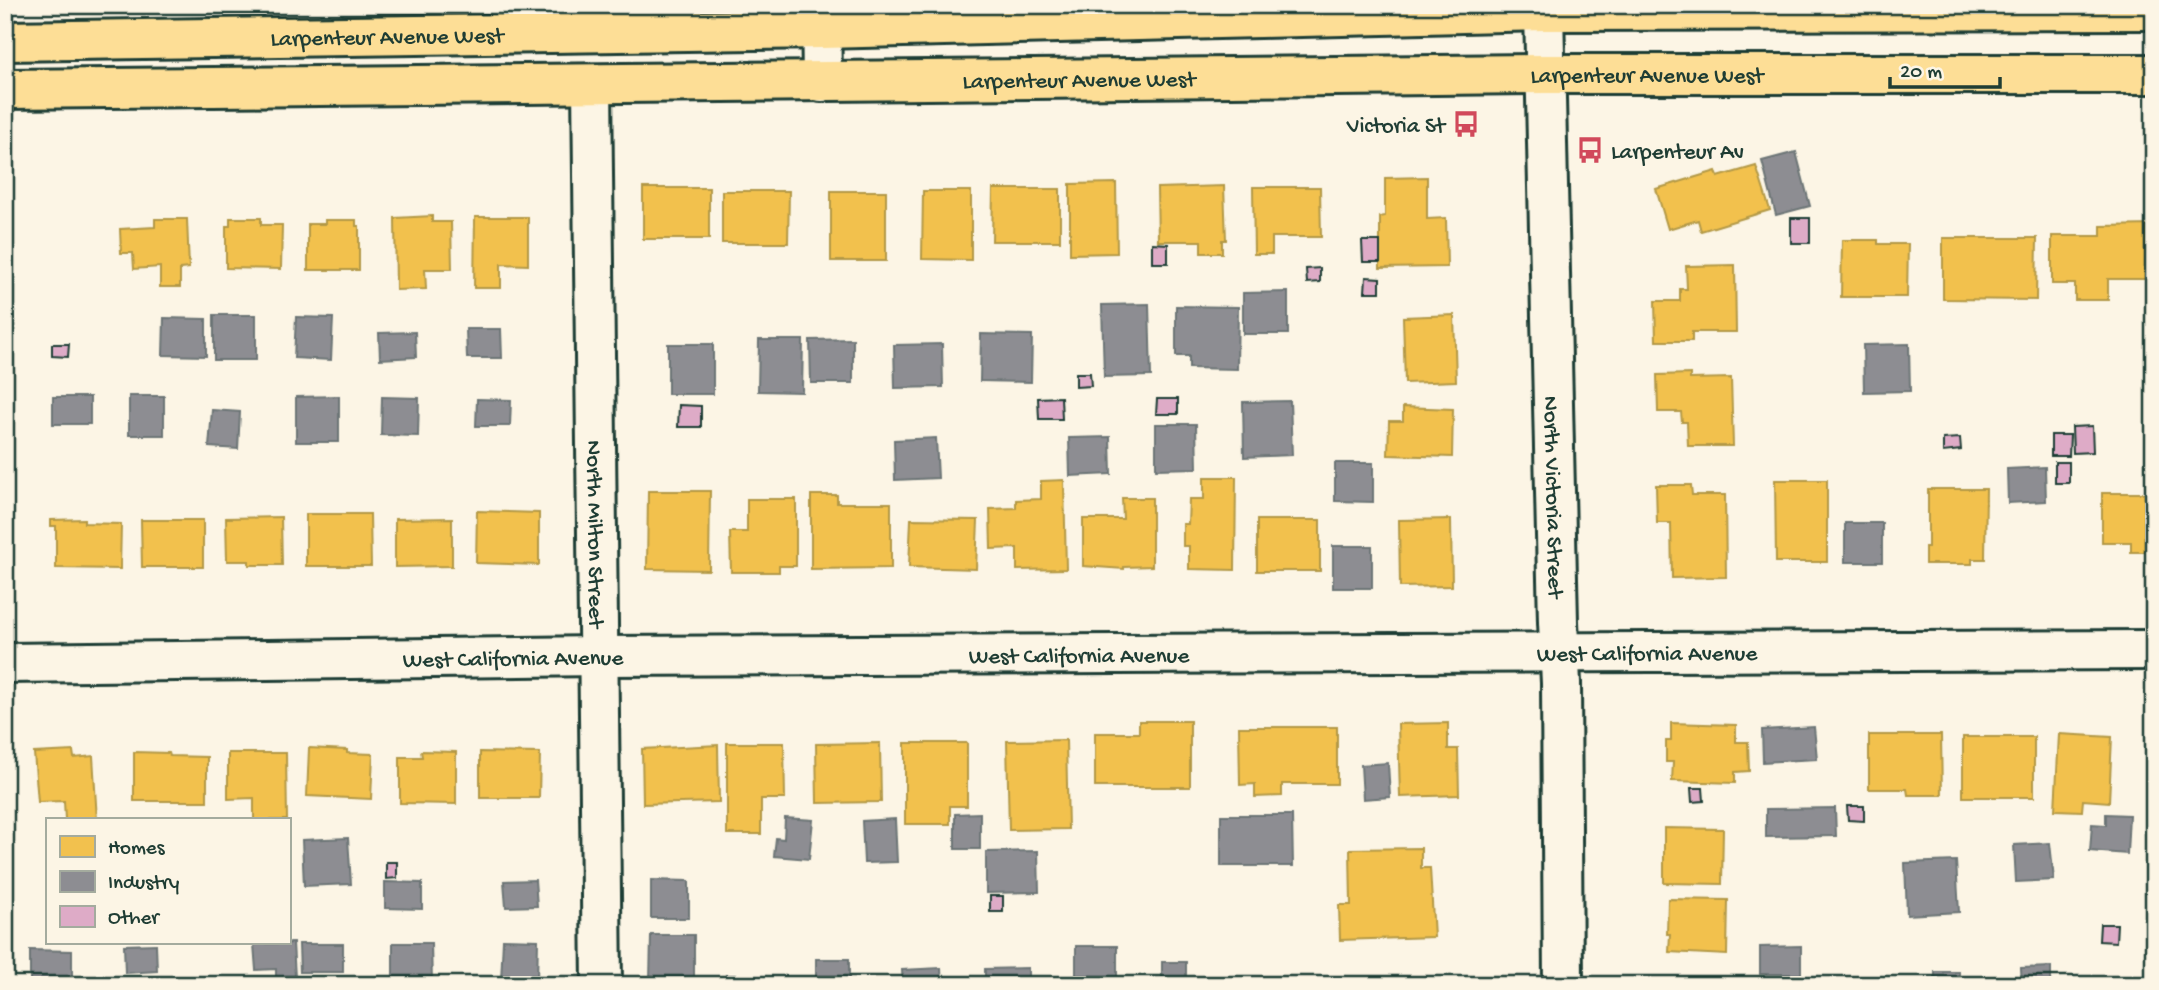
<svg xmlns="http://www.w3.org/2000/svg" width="2159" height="990" font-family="'Gochi Hand',sans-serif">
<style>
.homes{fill:#f2c14e;stroke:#b39946;stroke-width:2}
.industry{fill:#8d8d92;stroke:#6c7576;stroke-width:2}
.building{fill:#deabc7;stroke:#1f3d34;stroke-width:2}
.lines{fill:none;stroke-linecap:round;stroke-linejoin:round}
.minor-casing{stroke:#1f3d34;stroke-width:44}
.major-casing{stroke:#1f3d34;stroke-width:44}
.minor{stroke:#fcf5e5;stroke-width:38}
.major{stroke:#fdde96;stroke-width:38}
.labels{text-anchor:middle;stroke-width:7;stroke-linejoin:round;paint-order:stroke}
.street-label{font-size:23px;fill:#1f3d34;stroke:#fcf5e5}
.poi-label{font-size:23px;fill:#1f3d34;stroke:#fcf5e5;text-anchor:end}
</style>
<rect width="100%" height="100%" fill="#fcf5e5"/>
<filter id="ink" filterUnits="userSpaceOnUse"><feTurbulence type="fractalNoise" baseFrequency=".0143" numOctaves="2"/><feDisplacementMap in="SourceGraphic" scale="14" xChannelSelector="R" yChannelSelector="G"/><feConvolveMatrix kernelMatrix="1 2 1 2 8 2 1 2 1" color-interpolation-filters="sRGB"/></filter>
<g filter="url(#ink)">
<!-- homes -->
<path class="homes" d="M 1756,166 L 1770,210 L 1701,231 L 1698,220 L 1668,229 L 1656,189 L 1716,171 L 1718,177 Z
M 1427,177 L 1427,219 L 1446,218 L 1447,267 L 1380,268 L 1380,217 L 1385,216 L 1385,178 Z
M 1116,183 L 1117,253 L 1070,254 L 1070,184 Z
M 1224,186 L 1226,240 L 1222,240 L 1222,253 L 1201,253 L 1201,241 L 1158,241 L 1157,188 Z
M 1253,187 L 1320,187 L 1321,237 L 1272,237 L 1272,254 L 1254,254 Z
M 643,188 L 709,188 L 709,239 L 643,239 Z
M 993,189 L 1060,189 L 1060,241 L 992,241 Z
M 722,191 L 789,191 L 788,243 L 722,243 Z
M 831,191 L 886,191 L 886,261 L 831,261 Z
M 923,191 L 971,191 L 971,260 L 922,259 Z
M 432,216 L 432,222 L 451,222 L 452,269 L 425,269 L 426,289 L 396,290 L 395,218 Z
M 475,217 L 528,217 L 528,265 L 501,264 L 501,288 L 474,288 Z
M 230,218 L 261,218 L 261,225 L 282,225 L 281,269 L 226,268 L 226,226 L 230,226 Z
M 155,219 L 187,219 L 189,268 L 180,269 L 180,287 L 160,287 L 160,267 L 134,269 L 133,253 L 121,253 L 120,229 L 155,227 Z
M 325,220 L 356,220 L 356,226 L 359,226 L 359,270 L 308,270 L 308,224 L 325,224 Z
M 2154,225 L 2154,279 L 2108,279 L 2108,300 L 2075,300 L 2075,284 L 2052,284 L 2052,236 L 2101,236 L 2101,226 Z
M 1943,238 L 2037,238 L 2036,300 L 1943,299 Z
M 1842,240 L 1878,240 L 1878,244 L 1908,244 L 1907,297 L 1841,297 Z
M 1735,265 L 1736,332 L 1692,332 L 1692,341 L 1656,341 L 1655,301 L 1680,301 L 1680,289 L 1687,289 L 1686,266 Z
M 1454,315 L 1456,381 L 1405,383 L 1403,317 Z
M 1690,374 L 1690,379 L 1731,378 L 1733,446 L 1688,446 L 1687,422 L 1682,422 L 1681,412 L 1658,412 L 1657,375 Z
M 1403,407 L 1453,409 L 1452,457 L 1388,455 L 1389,421 L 1403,421 Z
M 1204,477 L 1236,477 L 1235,570 L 1189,569 L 1189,546 L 1183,546 L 1183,524 L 1188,524 L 1189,499 L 1204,499 Z
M 1064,480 L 1066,569 L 1017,570 L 1017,548 L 991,549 L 990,509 L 1016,508 L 1016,500 L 1041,499 L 1041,481 Z
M 1775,480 L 1827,480 L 1827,562 L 1776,562 Z
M 1656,485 L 1691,485 L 1692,495 L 1725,495 L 1726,577 L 1672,578 L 1671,523 L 1657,523 Z
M 1928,489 L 1986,489 L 1985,559 L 1972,559 L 1972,564 L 1925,564 L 1925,547 L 1928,547 Z
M 648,491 L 710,491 L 709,570 L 647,569 Z
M 2102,493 L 2154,493 L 2154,552 L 2131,552 L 2131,542 L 2102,542 Z
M 811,495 L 837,495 L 837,503 L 891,503 L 891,568 L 811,569 Z
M 1122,498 L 1152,498 L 1152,566 L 1124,567 L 1124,569 L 1083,566 L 1083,519 L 1123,519 Z
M 747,499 L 796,499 L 796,566 L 779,566 L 779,572 L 731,572 L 730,532 L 747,532 Z
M 477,511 L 539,513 L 539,565 L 476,563 Z
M 306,514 L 370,514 L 371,566 L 306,566 Z
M 281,517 L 282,565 L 249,565 L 249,561 L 227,561 L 226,518 Z
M 452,518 L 452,566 L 395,567 L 395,519 Z
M 84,519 L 84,523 L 121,524 L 120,569 L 56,568 L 56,526 L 51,526 L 51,520 Z
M 911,519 L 978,520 L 976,569 L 909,567 Z
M 1451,519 L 1452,586 L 1400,587 L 1399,520 Z
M 141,520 L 203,520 L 203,567 L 142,567 Z
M 1257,520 L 1320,520 L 1320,571 L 1257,571 Z
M 1139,721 L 1190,721 L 1190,787 L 1095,787 L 1095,733 L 1139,733 Z
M 1448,723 L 1448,749 L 1458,749 L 1459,795 L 1400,797 L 1398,724 Z
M 1671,723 L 1736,725 L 1736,742 L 1748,742 L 1749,771 L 1735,772 L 1735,783 L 1672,781 L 1673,762 L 1666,762 L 1666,741 L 1671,741 Z
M 1239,727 L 1337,727 L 1337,784 L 1282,784 L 1282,796 L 1255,797 L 1255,784 L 1240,785 Z
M 2059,734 L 2112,737 L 2109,802 L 2083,800 L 2082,811 L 2055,810 Z
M 1869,735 L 1941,735 L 1942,795 L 1908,795 L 1907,789 L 1869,789 Z
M 1963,737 L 2034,737 L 2034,797 L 1963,797 Z
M 1066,740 L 1068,829 L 1009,830 L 1007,741 Z
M 727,743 L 784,743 L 785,799 L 761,799 L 761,834 L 727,834 Z
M 880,743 L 881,802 L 817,803 L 816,744 Z
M 905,743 L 967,743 L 967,806 L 950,806 L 950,824 L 905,824 Z
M 718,745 L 719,802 L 643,804 L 642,749 Z
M 309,748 L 347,750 L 347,753 L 373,754 L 371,799 L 307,796 Z
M 2154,750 L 2154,803 L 2150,803 L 2147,751 Z
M 73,751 L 74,758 L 93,756 L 97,820 L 65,820 L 64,801 L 38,802 L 34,753 Z
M 421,751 L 456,752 L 456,804 L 400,803 L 400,757 L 422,757 Z
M 134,752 L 169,753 L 170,756 L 207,757 L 207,801 L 134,801 Z
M 480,752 L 540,753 L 539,798 L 480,798 Z
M 5,753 L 7,753 L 7,832 L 5,832 Z
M 228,753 L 286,753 L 287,820 L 254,820 L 254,798 L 228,799 Z
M 1664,828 L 1723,829 L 1722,884 L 1664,883 Z
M 1421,848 L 1421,868 L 1430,868 L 1434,937 L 1340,940 L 1339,905 L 1351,905 L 1350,849 Z
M 1668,899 L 1728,900 L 1727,955 L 1669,952 L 1670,934 L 1667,934 Z"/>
<!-- industry -->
<path class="industry" d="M 1796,152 L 1810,206 L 1776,215 L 1762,161 Z
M 1288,292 L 1288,334 L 1243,334 L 1243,293 Z
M 1149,304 L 1151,376 L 1104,377 L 1102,305 Z
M 1176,306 L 1238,307 L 1237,369 L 1189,368 L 1189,356 L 1176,356 Z
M 214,315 L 256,315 L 256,360 L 214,360 Z
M 296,317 L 333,318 L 331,360 L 294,358 Z
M 164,318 L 206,319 L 206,356 L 163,355 Z
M 466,329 L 501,329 L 502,358 L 467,358 Z
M 415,332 L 416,357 L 380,359 L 379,333 Z
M 981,334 L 1032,335 L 1031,382 L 980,381 Z
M 853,339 L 853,383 L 811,383 L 810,340 Z
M 759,340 L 803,340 L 802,392 L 758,391 Z
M 668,344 L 713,344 L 713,394 L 668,394 Z
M 942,344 L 943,387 L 895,388 L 894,345 Z
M 1909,344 L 1910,391 L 1864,392 L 1863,345 Z
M 129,396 L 164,396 L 164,435 L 129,435 Z
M 339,396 L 339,442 L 296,442 L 296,397 Z
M 53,397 L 90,397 L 90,424 L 53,424 Z
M 382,397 L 419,398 L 418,436 L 381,435 Z
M 477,399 L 511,400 L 510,426 L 476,426 Z
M 1290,401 L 1292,455 L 1244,457 L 1243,402 Z
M 212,410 L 240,412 L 238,449 L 209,447 Z
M 1156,424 L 1196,424 L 1197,468 L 1156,469 Z
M 1110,437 L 1111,474 L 1070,476 L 1069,438 Z
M 936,438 L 938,478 L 895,480 L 894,440 Z
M 1335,463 L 1373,463 L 1373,502 L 1335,501 Z
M 2045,467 L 2046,501 L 2008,503 L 2007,469 Z
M 1845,523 L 1882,523 L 1882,562 L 1845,562 Z
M 1333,546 L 1372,546 L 1372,588 L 1333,588 Z
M 1814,727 L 1817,759 L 1763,762 L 1762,730 Z
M 1388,763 L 1390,797 L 1363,799 L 1361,765 Z
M 1835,808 L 1836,836 L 1766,837 L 1766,809 Z
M 980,813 L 980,849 L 955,849 L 955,814 Z
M 2106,814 L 2129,815 L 2127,854 L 2090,851 L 2092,824 L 2106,825 Z
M 1221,815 L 1292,815 L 1293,866 L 1221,866 Z
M 785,818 L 813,820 L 809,859 L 774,856 L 776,838 L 784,839 Z
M 895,819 L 897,862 L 864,863 L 862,821 Z
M 348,838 L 351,884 L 304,886 L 302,840 Z
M 2050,843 L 2054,880 L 2016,882 L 2014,845 Z
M 1038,851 L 1039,892 L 986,893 L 986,852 Z
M 1956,861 L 1959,912 L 1907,915 L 1905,863 Z
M 535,880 L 537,906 L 506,907 L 504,881 Z
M 651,880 L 689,881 L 689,918 L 651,918 Z
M 385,882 L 422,883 L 422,909 L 385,908 Z
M 651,935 L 694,935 L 694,982 L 650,982 Z
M 503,939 L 538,940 L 537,982 L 501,981 Z
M 293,943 L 295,977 L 276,978 L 276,969 L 256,970 L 254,944 Z
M 393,943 L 431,943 L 432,982 L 393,982 Z
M 156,944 L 157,971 L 125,973 L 124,945 Z
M 299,944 L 343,944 L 343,972 L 300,972 Z
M 1076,946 L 1117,946 L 1117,985 L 1076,985 Z
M 1801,946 L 1801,974 L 1760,974 L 1760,947 Z
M 30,950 L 72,951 L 72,985 L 30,985 Z
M 816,959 L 849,959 L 849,985 L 816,985 Z
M 1162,962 L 1186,962 L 1186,985 L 1162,985 Z
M 2051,967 L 2051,985 L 2022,985 L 2021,968 Z
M 941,968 L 942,985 L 903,985 L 902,970 Z
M 1028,968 L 1028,985 L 985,985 L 985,969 Z
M 1935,972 L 1959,972 L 1959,985 L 1935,985 Z
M 726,975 L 754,975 L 754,985 L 726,985 Z
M 2136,976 L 2136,985 L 2111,985 L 2111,977 Z"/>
<!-- building -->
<path class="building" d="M 1791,218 L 1810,218 L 1810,243 L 1791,243 Z
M 1362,241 L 1380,241 L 1380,262 L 1363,262 Z
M 1152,243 L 1168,244 L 1168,263 L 1152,263 Z
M 1320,268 L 1320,282 L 1307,283 L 1306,269 Z
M 1366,277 L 1380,278 L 1380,292 L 1365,292 Z
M 52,344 L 69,344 L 68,357 L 52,356 Z
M 1076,373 L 1090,373 L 1091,386 L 1076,387 Z
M 1061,397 L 1062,419 L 1039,419 L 1038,398 Z
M 1157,399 L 1178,399 L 1178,414 L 1156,414 Z
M 679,405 L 701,406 L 701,427 L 678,427 Z
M 2092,426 L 2093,452 L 2073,453 L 2072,427 Z
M 2051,435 L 2070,435 L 2069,456 L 2051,456 Z
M 1960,438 L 1961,450 L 1943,452 L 1943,439 Z
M 2055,462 L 2069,462 L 2069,483 L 2055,483 Z
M 1691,788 L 1703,788 L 1704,801 L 1692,802 Z
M 1847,806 L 1864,806 L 1864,821 L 1848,820 Z
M 386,862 L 397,862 L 397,878 L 386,879 Z
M 990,896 L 1003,896 L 1003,912 L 990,912 Z
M 2100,924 L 2117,924 L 2116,942 L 2099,941 Z"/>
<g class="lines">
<defs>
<g id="minor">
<path d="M 821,5 L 822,82"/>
<path id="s1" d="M 1544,11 L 1558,622 L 1561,683 L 1563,985"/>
<path id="s2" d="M 592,84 L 602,985"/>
<path id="s3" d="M 5,663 L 599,656 L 2154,650"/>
</g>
<g id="major">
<path id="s4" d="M 5,41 L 822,29 L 1544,11 L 2154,10"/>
<path id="s5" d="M 5,89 L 1545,74 L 2154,74"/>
</g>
</defs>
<!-- minor casing -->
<use href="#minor" class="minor-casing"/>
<!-- major casing -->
<use href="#major" class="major-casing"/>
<!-- minor -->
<use href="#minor" class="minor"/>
<!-- major -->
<use href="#major" class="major"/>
</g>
</g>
<!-- icons -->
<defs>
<symbol id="bus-bare" viewBox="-9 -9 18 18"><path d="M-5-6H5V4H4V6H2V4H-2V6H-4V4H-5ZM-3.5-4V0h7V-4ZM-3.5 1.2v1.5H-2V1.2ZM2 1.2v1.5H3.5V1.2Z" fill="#d1495b" stroke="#fcf5e5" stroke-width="2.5" paint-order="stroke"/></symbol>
</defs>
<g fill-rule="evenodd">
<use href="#bus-bare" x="1447" y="105" width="38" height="38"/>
<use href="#bus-bare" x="1571" y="131" width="38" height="38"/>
</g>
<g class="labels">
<!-- street labels -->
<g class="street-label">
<text dy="8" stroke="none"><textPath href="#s4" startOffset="382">Larpenteur Avenue West</textPath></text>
<text dy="8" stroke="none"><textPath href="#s5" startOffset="1642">Larpenteur Avenue West</textPath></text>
<text dy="8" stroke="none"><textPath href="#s5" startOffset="1074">Larpenteur Avenue West</textPath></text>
<text dy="8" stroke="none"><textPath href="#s1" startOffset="486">North Victoria Street</textPath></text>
<text dy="8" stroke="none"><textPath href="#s2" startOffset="450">North Milton Street</textPath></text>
<text dy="8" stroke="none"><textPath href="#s3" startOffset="1642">West California Avenue</textPath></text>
<text dy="8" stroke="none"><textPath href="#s3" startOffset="1074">West California Avenue</textPath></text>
<text dy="8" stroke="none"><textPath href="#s3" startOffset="508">West California Avenue</textPath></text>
</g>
<!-- poi labels -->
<g class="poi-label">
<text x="1445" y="132">Victoria St</text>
<text x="1611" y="158" text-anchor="start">Larpenteur Av</text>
</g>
</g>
<!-- margin -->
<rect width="2159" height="990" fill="none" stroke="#fcf5e5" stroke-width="28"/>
<rect x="14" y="14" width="2131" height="962" fill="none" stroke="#1f3d34" stroke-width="2.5" filter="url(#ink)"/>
<!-- legend -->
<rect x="46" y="818" width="245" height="126" fill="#fcf5e5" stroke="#a4ab9e" stroke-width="2"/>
<rect x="60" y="836" width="35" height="21" fill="#f2c14e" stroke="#a4ab9e" stroke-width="2"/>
<text x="108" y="853" font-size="21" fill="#1f3d34">Homes</text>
<rect x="60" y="871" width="35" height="21" fill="#8d8d92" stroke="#a4ab9e" stroke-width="2"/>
<text x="108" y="888" font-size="21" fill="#1f3d34">Industry</text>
<rect x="60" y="906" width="35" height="21" fill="#deabc7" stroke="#a4ab9e" stroke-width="2"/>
<text x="108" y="923" font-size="21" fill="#1f3d34">Other</text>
<!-- scale -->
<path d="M1890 77v10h110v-10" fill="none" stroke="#1f3d34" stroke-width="3.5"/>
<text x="1900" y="77" font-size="21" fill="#1f3d34" stroke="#fcf5e5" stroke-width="5" paint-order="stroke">20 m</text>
</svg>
